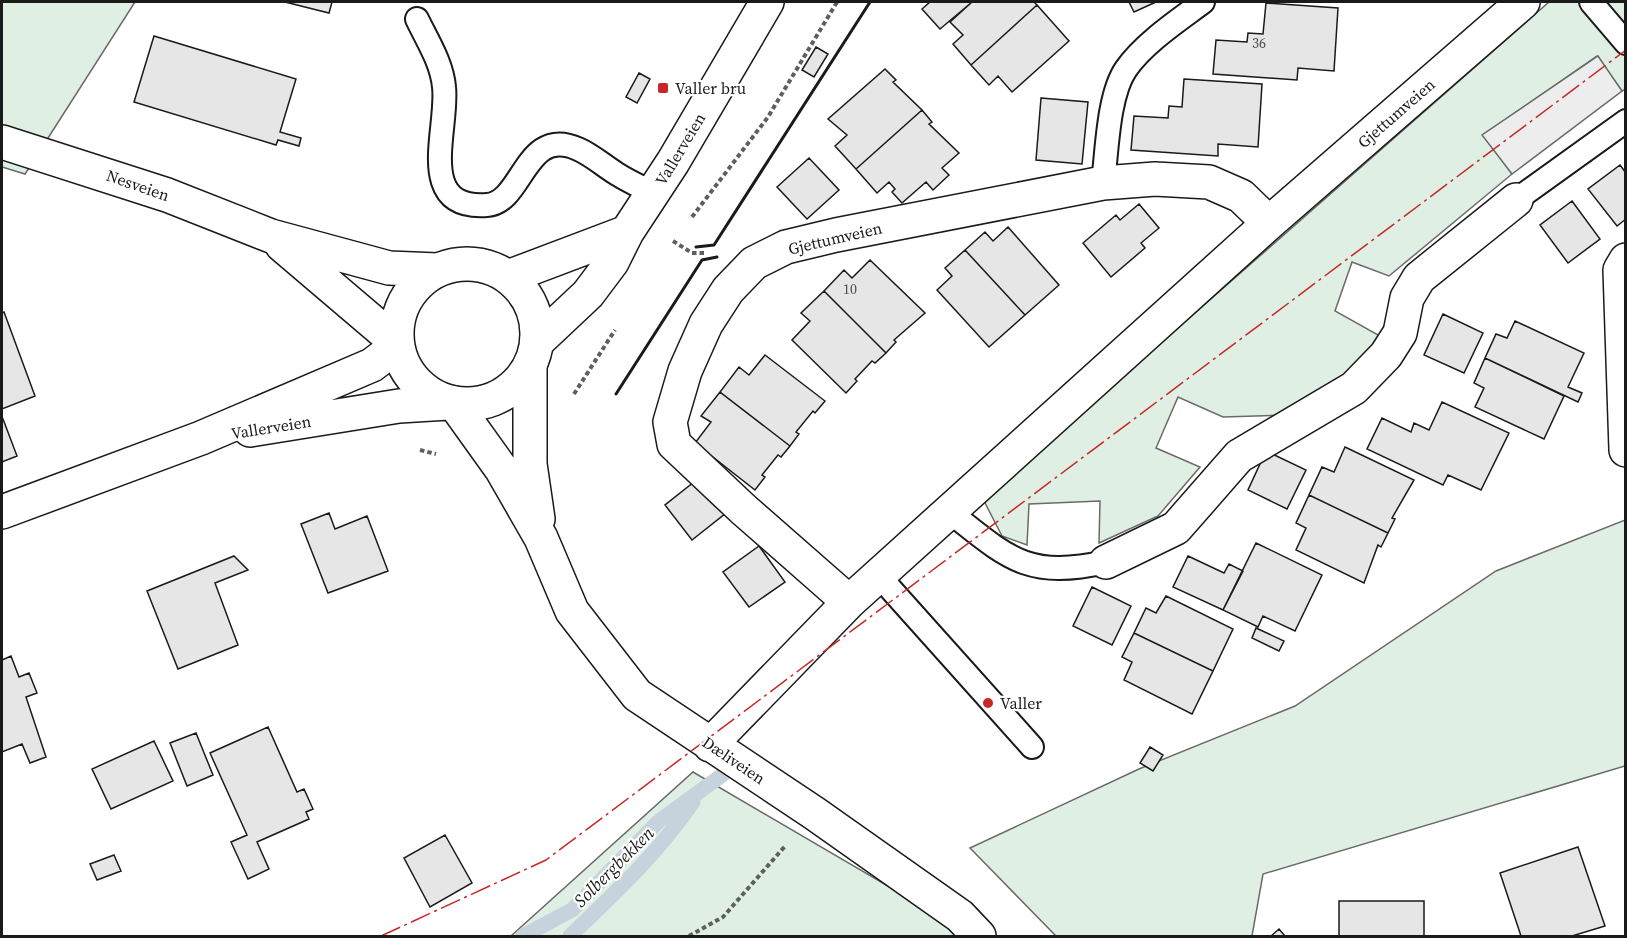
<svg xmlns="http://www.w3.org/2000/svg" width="1627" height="938" font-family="'Source Serif 4',serif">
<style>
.green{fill:#e0efe3;stroke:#6a6a6a;stroke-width:1.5}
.parking{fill:#ededed;stroke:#6a6a6a;stroke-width:1.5}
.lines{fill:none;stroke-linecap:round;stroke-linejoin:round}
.stream{stroke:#c6d2dc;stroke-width:15}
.building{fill:#e6e6e6;stroke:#1a1a1a;stroke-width:1.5}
.lane-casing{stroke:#1a1a1a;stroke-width:26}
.street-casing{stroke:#1a1a1a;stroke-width:36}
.secondary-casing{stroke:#1a1a1a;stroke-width:36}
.path{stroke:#5f5f5f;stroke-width:4;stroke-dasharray:4.5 3;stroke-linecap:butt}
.lane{stroke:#fff;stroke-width:22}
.street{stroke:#fff;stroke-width:33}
.secondary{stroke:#fff;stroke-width:33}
.wall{stroke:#1a1a1a;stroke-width:3}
.power{stroke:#c62828;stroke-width:1.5;stroke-dasharray:21 4.5 3 4.5;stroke-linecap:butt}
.poi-dot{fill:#c62828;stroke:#fff;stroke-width:2}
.labels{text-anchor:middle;stroke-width:4.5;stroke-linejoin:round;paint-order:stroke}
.number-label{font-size:14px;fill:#4d4d4d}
.poi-label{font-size:16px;fill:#1a1a1a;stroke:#fff;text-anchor:start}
.street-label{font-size:16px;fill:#1a1a1a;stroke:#fff}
.water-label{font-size:18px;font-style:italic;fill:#1a1a1a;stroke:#fff}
</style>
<rect width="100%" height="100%" fill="#fff"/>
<!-- green -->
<path class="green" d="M 2,2 L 135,2 L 25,174 L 2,167 Z
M 1549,2 L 1625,2 L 1625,89 L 1622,91 L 1597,56 L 1483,135 L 1512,174 L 1389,276 L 1352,262 L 1335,311 L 1380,336 L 1372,355 L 1287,415 L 1223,417 L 1178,397 L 1156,448 L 1200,467 L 1158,516 L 1099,543 L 1100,501 L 1029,504 L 1027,545 L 1002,536 L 983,499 Z
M 1625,520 L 1625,766 L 1263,874 L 1252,936 L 1056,936 L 970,848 L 1139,769 L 1295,706 L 1496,571 Z
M 693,772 L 953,924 L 964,936 L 511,936 Z"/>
<!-- parking -->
<path class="parking" d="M 1598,56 L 1622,91 L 1512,174 L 1482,135 Z"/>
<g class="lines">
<!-- stream -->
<path class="stream" d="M 523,936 L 572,910 L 659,821 L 725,773
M 570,936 C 614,894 658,853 693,802"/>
</g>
<!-- building -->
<path class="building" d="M 285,2 L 332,2 L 329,13 Z
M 930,2 L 972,2 L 940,29 L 922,9 Z
M 972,2 L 1034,2 L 1037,5 L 971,65 L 953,44 L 963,35 L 950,22 Z
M 1129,2 L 1156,2 L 1134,12 Z
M 1266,3 L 1338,8 L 1334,71 L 1298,68 L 1297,80 L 1213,74 L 1216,40 L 1247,42 L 1248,33 L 1263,34 Z
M 1037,5 L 1069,41 L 1012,92 L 998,76 L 989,85 L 971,65 Z
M 154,36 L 296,79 L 280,132 L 301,138 L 299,146 L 278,140 L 276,145 L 134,102 Z
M 816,47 L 828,54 L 814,77 L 802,70 Z
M 885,69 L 896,80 L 893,82 L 922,110 L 856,169 L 835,146 L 847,135 L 828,119 Z
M 639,73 L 650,79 L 637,103 L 626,97 Z
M 1184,79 L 1262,84 L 1258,147 L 1218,144 L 1218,156 L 1131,150 L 1134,116 L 1168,118 L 1169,106 L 1182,107 Z
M 1041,98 L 1088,102 L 1082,164 L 1036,160 Z
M 922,110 L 932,122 L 929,124 L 959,153 L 942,168 L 949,175 L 933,190 L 926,182 L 902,203 L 892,192 L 895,189 L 889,182 L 877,193 L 856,169 Z
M 809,158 L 839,190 L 807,219 L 777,187 Z
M 1620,165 L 1626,173 L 1626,219 L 1617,226 L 1588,189 Z
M 1572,201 L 1600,239 L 1568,263 L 1540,225 Z
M 1139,204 L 1159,228 L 1141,243 L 1145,248 L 1111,277 L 1083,243 L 1116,215 L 1120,220 Z
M 1008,227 L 1059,285 L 1025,315 L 965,250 L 985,232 L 993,241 Z
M 965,250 L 1025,315 L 989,347 L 937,290 L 952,276 L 945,268 Z
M 870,260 L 925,313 L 894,340 L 896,342 L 886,353 L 824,291 L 844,270 L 852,278 Z
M 824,291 L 886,353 L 875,363 L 872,361 L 855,379 L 857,381 L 846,393 L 792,340 L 810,321 L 801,313 Z
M 4,312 L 35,396 L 2,409 L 2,313 Z
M 1443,314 L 1483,333 L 1464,373 L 1424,355 Z
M 1515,321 L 1584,353 L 1568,387 L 1582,393 L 1578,402 L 1485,358 L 1496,334 L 1507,338 Z
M 765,355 L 825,401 L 815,413 L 813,411 L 796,432 L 799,434 L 790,446 L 720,392 L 739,367 L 749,375 Z
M 1485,358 L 1564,396 L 1544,439 L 1475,407 L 1484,388 L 1474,383 Z
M 720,392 L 790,446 L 781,457 L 778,455 L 762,475 L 765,477 L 755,490 L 695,443 L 711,422 L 701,416 Z
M 1442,402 L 1509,433 L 1481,490 L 1448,475 L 1443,485 L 1367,449 L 1382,418 L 1411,432 L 1414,423 L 1429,430 Z
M 3,419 L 17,456 L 2,462 L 2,420 Z
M 1345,447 L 1414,480 L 1392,518 L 1395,519 L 1388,533 L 1309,495 L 1322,467 L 1334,472 Z
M 1266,451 L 1306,470 L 1287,509 L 1248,490 Z
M 699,478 L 726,513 L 692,540 L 665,505 Z
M 1309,495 L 1388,533 L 1381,547 L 1378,545 L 1364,583 L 1296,550 L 1306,528 L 1296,523 Z
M 329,513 L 335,529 L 367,516 L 388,571 L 328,593 L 301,524 Z
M 1256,543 L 1322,575 L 1295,631 L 1263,616 L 1258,627 L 1223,610 Z
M 759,546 L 785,582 L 749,607 L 723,572 Z
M 234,556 L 248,570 L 215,583 L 238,645 L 178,669 L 147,591 Z
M 1188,556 L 1224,573 L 1229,564 L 1243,571 L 1223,610 L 1173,587 Z
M 1092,587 L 1131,606 L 1112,645 L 1073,626 Z
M 1166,596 L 1233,629 L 1213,671 L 1134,633 L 1146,608 L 1156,613 Z
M 1256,628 L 1284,641 L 1279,651 L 1252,638 Z
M 1134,633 L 1213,671 L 1192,714 L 1124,680 L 1132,662 L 1122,657 Z
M 11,656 L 19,677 L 29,673 L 37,693 L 26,697 L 46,757 L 30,763 L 22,744 L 2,752 L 2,660 Z
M 268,727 L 297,792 L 304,789 L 313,809 L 306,812 L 309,819 L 257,842 L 269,869 L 248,879 L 231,842 L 247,835 L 210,753 Z
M 196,733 L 213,775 L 187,786 L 170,743 Z
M 154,741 L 173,781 L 111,809 L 92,769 Z
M 1150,747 L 1163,755 L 1153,771 L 1140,763 Z
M 445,835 L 472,883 L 430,907 L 404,858 Z
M 1578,847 L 1605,926 L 1572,936 L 1521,936 L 1500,873 Z
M 114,855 L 121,871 L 97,880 L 90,864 Z
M 1339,901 L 1424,901 L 1424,936 L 1339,936 Z
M 1279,929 L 1285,936 L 1271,936 Z"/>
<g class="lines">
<defs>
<path id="lane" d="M 1591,2 L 1626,43
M 417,19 C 427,40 442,63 444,87 C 449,128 414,210 487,205 C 523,203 525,125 578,149 C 592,155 604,166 617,174 C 628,181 641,187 653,193
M 1103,183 C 1107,151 1108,95 1126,69 C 1144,43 1179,20 1203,2
M 1516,200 L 1626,121
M 951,513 C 1009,559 1028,579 1106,562
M 879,576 L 1032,747"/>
<path id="street" d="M 1626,260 L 1620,270 L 1626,450
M 530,366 L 530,464 L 538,519
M 454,403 L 502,470 L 541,538 L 572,611 L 637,695 L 814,813 L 960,916 L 979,936
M 250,430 L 399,406 L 448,403
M 2,512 L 201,438 L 372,365 L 397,346
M 1106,562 L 1176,528 L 1239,456 L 1354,388 L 1386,355 L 1400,333 L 1407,298 L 1419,278 L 1516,200
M 849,602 L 743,509 L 674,444 L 670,422 L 685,371 L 706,324 L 728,290 L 754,263 L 786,247 L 836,235 L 1103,183 L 1155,179 L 1209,182 L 1241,196 L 1269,223
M 710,745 L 849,602 L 1269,223 L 1523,2"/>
<path id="secondary" d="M 2,142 L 167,195 L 271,236 L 389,268 L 437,270
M 282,245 L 396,342
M397 334a70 70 0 1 1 140 0a70 70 0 1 1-140 0Z
M 508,277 L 627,232
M 537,342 L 588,294 L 612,262 L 627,232 L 673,162 L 767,2"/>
</defs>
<!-- lane casing -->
<use href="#lane" class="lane-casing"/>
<!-- street casing -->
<use href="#street" class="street-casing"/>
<!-- secondary casing -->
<use href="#secondary" class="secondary-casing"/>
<!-- path -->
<path class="path" d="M 692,217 L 768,117 L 837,2
M 673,241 L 692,253 L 704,253
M 574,394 L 615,330
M 420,450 L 436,454
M 689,936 L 723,917 L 786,845"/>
<!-- lane -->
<use href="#lane" class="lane"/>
<!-- street -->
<use href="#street" class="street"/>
<!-- secondary -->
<use href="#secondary" class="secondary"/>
<!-- wall -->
<path class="wall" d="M 696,247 L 714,245 L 870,2
M 616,394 L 702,260 L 717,257"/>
<!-- power -->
<path class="power" d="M 381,936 L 546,860 L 1626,50"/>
</g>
<!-- markers -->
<g class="poi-dot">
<rect x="657" y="82" width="12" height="12" rx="3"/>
<circle cx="988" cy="703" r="6"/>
</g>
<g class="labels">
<!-- number labels -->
<g class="number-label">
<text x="1259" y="48">36</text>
<text x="850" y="294">10</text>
</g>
<!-- poi labels -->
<g class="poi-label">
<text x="675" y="94">Valler bru</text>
<text x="1000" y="709">Valler</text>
</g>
<!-- street labels -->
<g class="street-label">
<text transform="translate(1396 113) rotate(-41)" y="6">Gjettumveien</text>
<text transform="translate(680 149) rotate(-59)" y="6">Vallerveien</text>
<text transform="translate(138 185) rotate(19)" y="6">Nesveien</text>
<text transform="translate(835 238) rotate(-13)" y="6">Gjettumveien</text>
<text transform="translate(271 427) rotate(-9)" y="6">Vallerveien</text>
<text transform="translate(734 760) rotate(34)" y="6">Dæliveien</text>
</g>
<!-- water labels -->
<g class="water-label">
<text transform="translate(614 867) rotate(-45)" y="6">Solbergbekken</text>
</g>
</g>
<!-- border -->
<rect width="1627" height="938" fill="none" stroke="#1a1a1a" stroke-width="6"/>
</svg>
